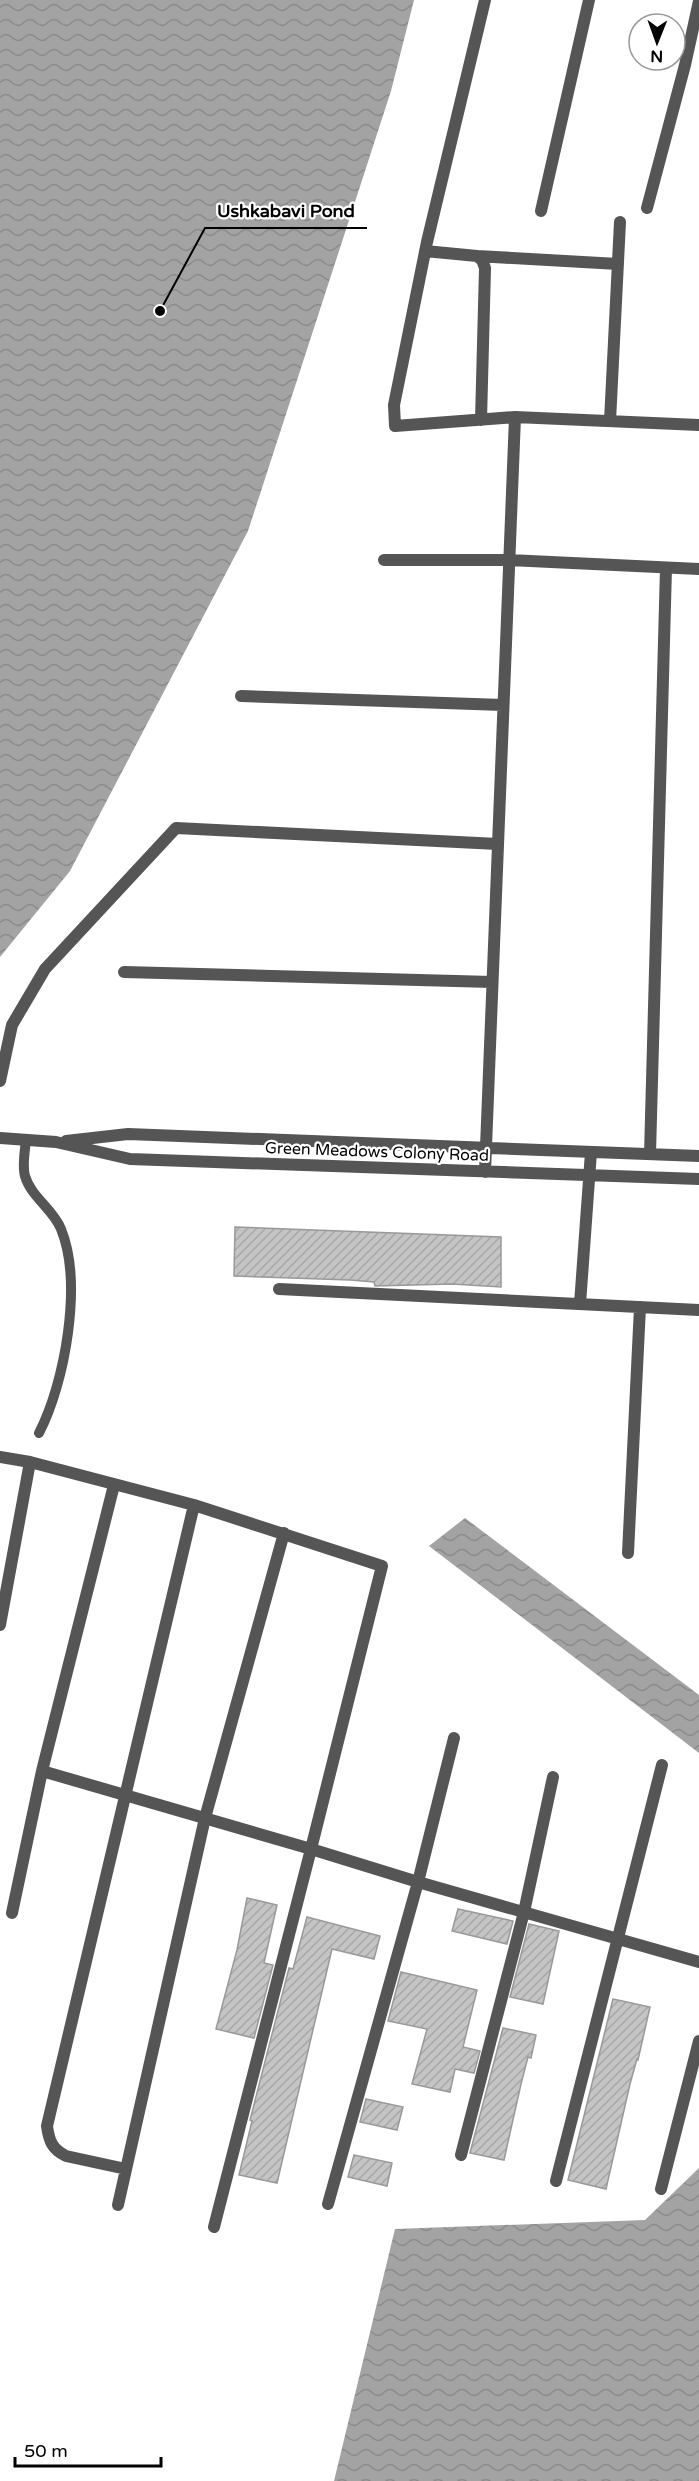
<svg xmlns="http://www.w3.org/2000/svg" width="699" height="2481" font-family="'Varela Round',sans-serif">
<style>
.water{fill:url(#water-waves)}
.building{fill:url(#building-hatch);stroke:#999;stroke-width:1.5}
.lines{fill:none;stroke-linecap:round;stroke-linejoin:round}
.lane{stroke:#555;stroke-width:10}
.street{stroke:#555;stroke-width:12}
.labels{text-anchor:middle;stroke-width:4.5;stroke-linejoin:round;paint-order:stroke}
.street-label{font-size:16px;fill:#000;stroke:#fff}
.leader{fill:none;stroke:#000;stroke-width:2}
.callout-dot{fill:#000;stroke:#fff;stroke-width:2}
.callout-label{font-size:18px;text-anchor:middle;font-weight:bold;fill:#000;stroke:#fff;stroke-width:4.5;stroke-linejoin:round;paint-order:stroke}
</style>
<defs>
<pattern id="water-waves" width="16" height="10" patternUnits="userSpaceOnUse" patternTransform="scale(1.5)"><rect width="16" height="10" fill="#a3a3a3"/><path d="M0 5q4-4 8 0t8 0" fill="none" stroke="#8b8b8b"/></pattern>
<pattern id="building-hatch" width="6" height="6" patternUnits="userSpaceOnUse" patternTransform="scale(1.5)"><rect width="6" height="6" fill="#c4c4c4"/><path d="M-1 1l2-2M0 6l6-6M5 7l2-2" fill="none" stroke="#a7a7a7"/></pattern>
</defs>
<rect width="100%" height="100%" fill="#fff"/>
<!-- water -->
<path class="water" d="M 0,0 L 414,0 L 391,91 L 248,531 L 70,871 L 0,957 Z
M 465,1518 L 699,1695 L 699,1753 L 429,1546 Z
M 699,2168 L 699,2481 L 334,2481 L 395,2229 L 645,2220 Z"/>
<!-- building -->
<path class="building" d="M 235,1227 L 501,1237 L 501,1287 L 452,1284 L 375,1286 L 374,1282 L 350,1280 L 234,1276 Z
M 247,1898 L 277,1905 L 264,1963 L 273,1965 L 254,2038 L 216,2029 L 237,1950 Z
M 458,1909 L 513,1921 L 507,1944 L 452,1931 Z
M 307,1917 L 380,1936 L 374,1959 L 332,1949 L 277,2183 L 239,2175 L 252,2121 L 250,2120 L 289,1968 L 293,1969 Z
M 529,1924 L 559,1931 L 543,2004 L 510,1997 Z
M 401,1972 L 477,1990 L 463,2047 L 480,2051 L 474,2073 L 455,2069 L 450,2092 L 412,2084 L 427,2029 L 388,2021 Z
M 613,1999 L 650,2007 L 638,2060 L 637,2059 L 630,2084 L 606,2189 L 568,2180 Z
M 503,2028 L 536,2035 L 531,2058 L 528,2057 L 521,2084 L 504,2160 L 470,2153 Z
M 366,2099 L 403,2107 L 397,2130 L 360,2122 Z
M 354,2155 L 392,2163 L 387,2186 L 348,2177 Z"/>
<g class="lines">
<!-- lane -->
<path class="lane" d="M 26,1140 C 25,1150 22,1166 25,1176 C 31,1197 53,1209 61,1229 C 83,1283 65,1383 39,1433"/>
<!-- street -->
<path class="street" d="M 485,0 L 427,242 L 394,405 L 395,426 L 515,417 L 699,425
M 647,208 L 685,65 L 699,1
M 541,211 L 589,0
M 425,251 L 477,256 L 482,260 L 485,268 L 481,420
M 477,256 L 618,264
M 610,421 L 620,222
M 384,560 L 509,560 L 699,569
M 241,696 L 503,705
M 124,972 L 492,982
M 0,1081 L 12,1025 L 45,969 L 176,828 L 498,844
M 0,1138 L 56,1142 L 130,1159 L 699,1179
M 66,1141 L 128,1134 L 699,1156
M 650,1154 L 666,568
M 485,1172 L 515,417
M 279,1289 L 699,1310
M 580,1304 L 591,1152
M 0,1457 L 30,1462 L 194,1505 L 382,1566 L 311,1849 L 418,1882 L 699,1962
M 628,1553 L 640,1307
M 0,1625 L 30,1462
M 42,1771 L 311,1849 L 214,2227
M 12,1913 L 42,1771 L 114,1485
M 461,2155 L 524,1912 L 553,1777
M 126,2169 L 66,2156 C 52,2149 49,2141 47,2126 L 194,1505
M 556,2181 L 662,1765
M 661,2189 L 699,2041
M 328,2204 L 418,1882 L 454,1738
M 118,2205 L 205,1818 L 284,1533"/>
</g>
<g class="labels">
<!-- street labels -->
<g class="street-label">
<text transform="translate(377 1151) rotate(2)" y="6">Green Meadows Colony Road</text>
</g>
</g>
<!-- callouts -->
<path class="leader" d="M160 311L205 228H367"/>
<circle class="callout-dot" cx="160" cy="311" r="6"/>
<g class="callout-label">
<text x="286" y="217">Ushkabavi Pond</text>
</g>
<!-- north arrow -->
<g transform="translate(657 42) rotate(181)"><circle r="28" fill="#ffffff" stroke="#999999" stroke-width="1.5"/>
<path d="M0-4.5L10 22L0 15L-10 22Z" fill="#000000"/>
<text y="-9" font-size="16" font-weight="bold" text-anchor="middle" fill="#000000">N</text>
</g>
<!-- scale -->
<path d="M15 2457v9h146v-9" fill="none" stroke="#000000" stroke-width="3"/>
<text x="24" y="2457" font-size="18" fill="#000000" stroke="#ffffff" stroke-width="4.5" paint-order="stroke">50 m</text>
</svg>
